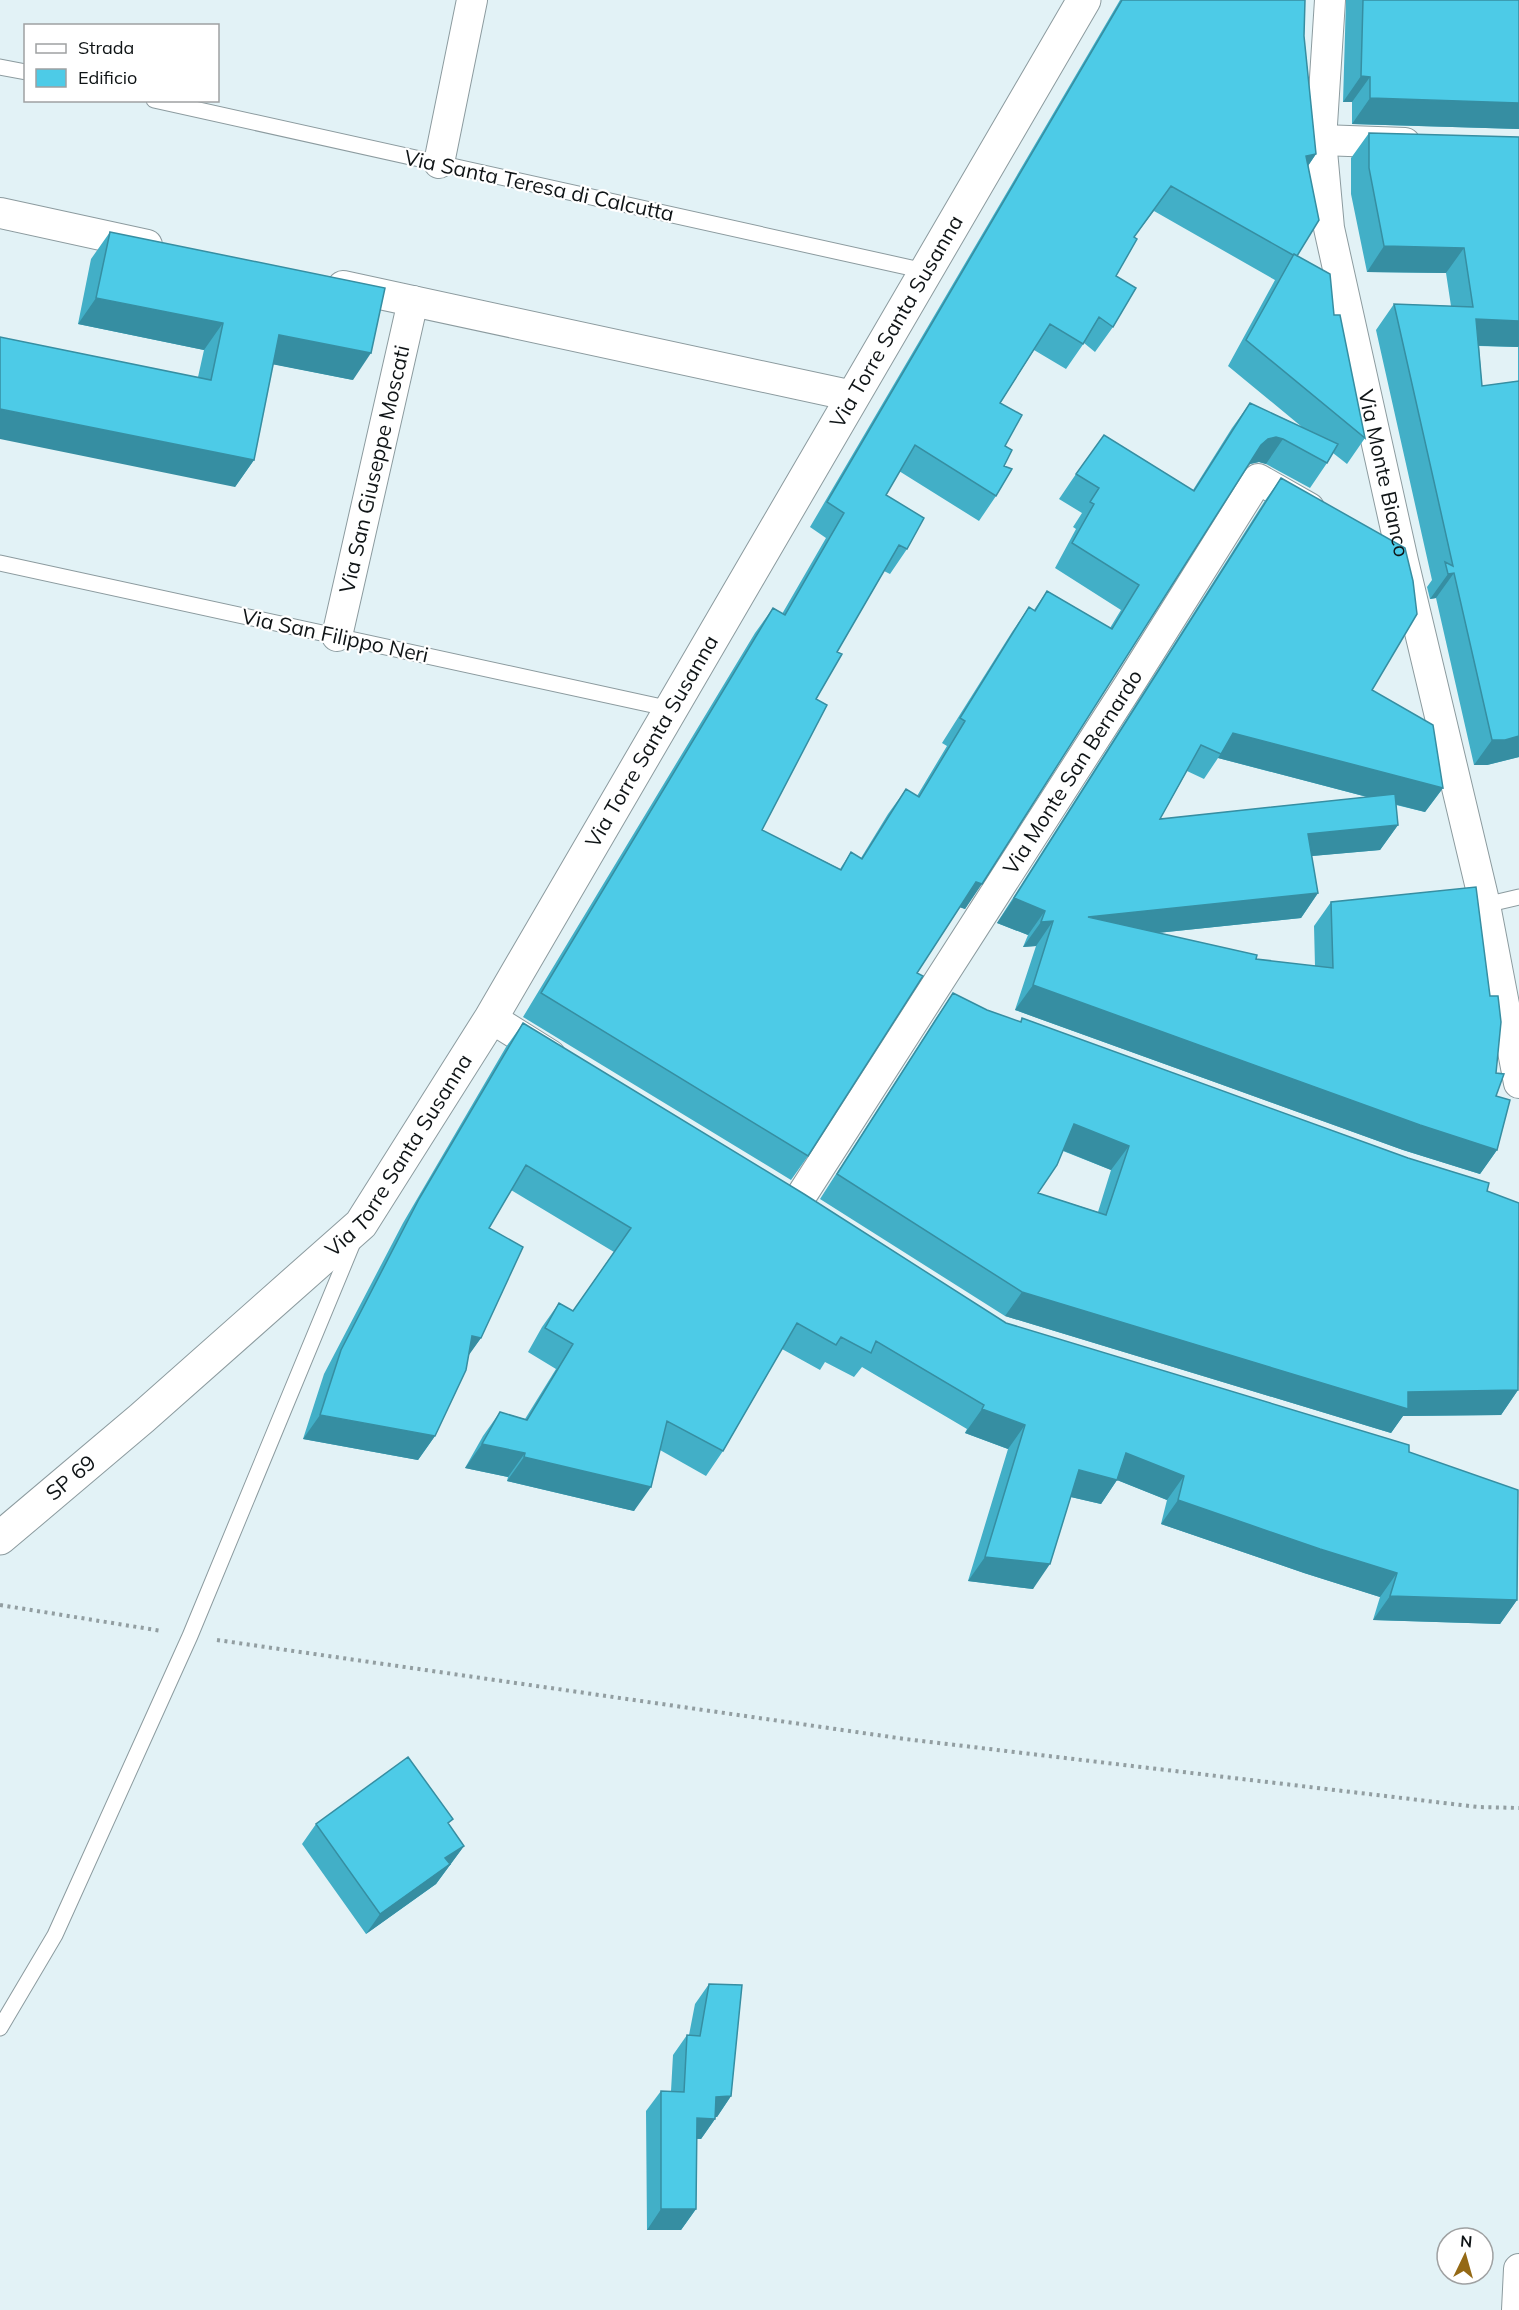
<svg xmlns="http://www.w3.org/2000/svg" width="1519" height="2310" font-family="Mulish,sans-serif">
<style>
.lines{fill:none;stroke-linecap:round;stroke-linejoin:round}
.service-casing{stroke:#8c9b9f;stroke-width:17}
.minor-casing{stroke:#8c9b9f;stroke-width:32}
.secondary-casing{stroke:#8c9b9f;stroke-width:35}
.path{stroke:#929ea1;stroke-width:4;stroke-dasharray:3 4.5;stroke-linecap:butt}
.service{stroke:#fff;stroke-width:15}
.minor{stroke:#fff;stroke-width:30}
.secondary{stroke:#fff;stroke-width:33}
.wall{fill:#42afc7;fill-rule:evenodd}
.shaded-wall{fill:#368ea2}
.building{fill:#4dcbe7;stroke:#368ea2;stroke-width:1.5;fill-rule:evenodd}
.labels{text-anchor:middle;stroke-width:4.5;stroke-linejoin:round;paint-order:stroke}
.street-label{font-size:21px;fill:#0f1416;stroke:#fff}
</style>
<rect width="100%" height="100%" fill="#e2f2f6"/>
<g class="lines">
<defs>
<path id="service" d="M 0,67 L 26,72
M 154,100 L 925,271
M 0,563 L 671,709
M 1485,905 L 1519,897
M 0,2028 L 55,1935 L 148,1729 L 190,1636 L 354,1240"/>
<g id="minor">
<path id="s1" d="M 1330,0 L 1321,140 L 1329,228 L 1403,561 L 1485,905 L 1519,1083"/>
<path d="M 1321,140 L 1405,143"/>
<path d="M 439,163 L 472,0"/>
<path d="M 0,213 L 147,245"/>
<path d="M 343,286 L 853,396"/>
<path id="s2" d="M 337,636 L 413,301"/>
<path d="M 491,1018 L 550,1055"/>
<path id="s3" d="M 796,1204 L 1129,685 L 1258,479 L 1309,508"/>
<path d="M 1517,2310 L 1519,2269"/>
</g>
<g id="secondary">
<path id="s4" d="M 0,1538 L 142,1418 L 361,1224 L 491,1018 L 1084,0"/>
</g>
</defs>
<!-- service casing -->
<use href="#service" class="service-casing"/>
<!-- minor casing -->
<use href="#minor" class="minor-casing"/>
<!-- secondary casing -->
<use href="#secondary" class="secondary-casing"/>
<!-- path -->
<path class="path" d="M 0,1605 L 162,1631
M 217,1640 L 905,1739 L 1478,1807 L 1519,1808"/>
<!-- service -->
<use href="#service" class="service"/>
<!-- minor -->
<use href="#minor" class="minor"/>
<!-- secondary -->
<use href="#secondary" class="secondary"/>
</g>
<!-- wall -->
<path class="wall" d="M 1120,0 L 1305,0 L 1304,36 L 1316,154 L 1308,166 L 1297,256 L 1334,315 L 1365,438 L 1347,464 L 1333,453 L 1327,463 L 1310,488 L 1266,464 L 1259,462 L 1250,464 L 1247,466 L 965,909 L 960,907 L 917,973 L 808,1156 L 791,1180 L 523,1017 L 755,633 L 773,608 L 782,614 L 826,538 L 810,527 ZM 1154,211 L 1275,280 L 1228,366 L 1302,427 L 1250,403 L 1232,428 L 1193,490 L 1076,474 L 1059,499 L 1082,513 L 1073,527 L 1076,529 L 1055,568 L 1121,610 L 1110,628 L 1047,591 L 1034,610 L 1029,607 L 1012,632 L 942,743 L 947,746 L 917,796 L 906,789 L 888,814 L 861,858 L 851,852 L 840,869 L 762,830 L 816,699 L 837,652 L 884,571 L 890,574 L 907,549 L 886,495 L 899,471 L 979,521 L 996,496 L 1004,466 L 1005,446 L 1000,403 L 1034,350 L 1066,369 L 1084,343 L 1095,352 L 1113,327 L 1116,276 L 1134,237 Z
M 1346,0 L 1519,0 L 1519,129 L 1352,124 L 1352,102 L 1343,102 Z
M 1369,133 L 1519,137 L 1519,757 L 1487,765 L 1474,765 L 1436,598 L 1430,599 L 1427,587 L 1432,580 L 1376,330 L 1394,304 L 1451,306 L 1446,273 L 1367,272 L 1351,194 L 1351,158 ZM 1479,346 L 1518,347 L 1518,381 L 1482,386 Z
M 110,232 L 353,380 L 273,364 L 254,460 L 235,487 L 198,377 L 204,350 L 78,324 L 91,259 Z
M 1281,478 L 1372,690 L 1443,788 L 1425,812 L 1396,805 L 1398,825 L 1380,850 L 1311,856 L 1318,893 L 1301,918 L 1157,933 L 1256,959 L 1315,966 L 1314,926 L 1331,902 L 1496,1073 L 1497,1150 L 1480,1174 L 1403,1150 L 1015,1010 L 1036,946 L 1023,947 L 1028,935 L 997,923 L 1264,502 ZM 1218,758 L 1367,797 L 1160,819 L 1187,771 L 1204,779 Z
M 953,993 L 987,1010 L 1020,1022 L 1022,1018 L 1487,1191 L 1518,1390 L 1501,1415 L 1403,1416 L 1391,1433 L 1005,1316 L 820,1199 L 936,1018 ZM 1063,1151 L 1111,1170 L 1098,1212 L 1038,1193 Z
M 523,1023 L 1006,1323 L 1409,1452 L 1517,1600 L 1500,1624 L 1373,1620 L 1380,1597 L 1304,1573 L 1161,1524 L 1167,1500 L 1117,1480 L 1101,1504 L 1071,1497 L 1033,1589 L 968,1581 L 1008,1449 L 965,1433 L 967,1429 L 862,1367 L 854,1377 L 825,1362 L 820,1370 L 782,1349 L 723,1451 L 706,1476 L 660,1450 L 634,1511 L 507,1481 L 508,1477 L 465,1468 L 483,1436 L 500,1412 L 525,1419 L 556,1369 L 528,1352 L 542,1327 L 559,1303 L 573,1311 L 614,1252 L 511,1190 L 489,1228 L 481,1338 L 468,1355 L 435,1436 L 418,1460 L 303,1439 L 324,1374 L 403,1223 L 506,1047 Z
M 316,1824 L 449,1825 L 464,1846 L 436,1884 L 366,1934 L 302,1844 Z
M 709,1984 L 731,2096 L 717,2117 L 715,2117 L 715,2119 L 701,2139 L 697,2139 L 696,2209 L 681,2230 L 647,2230 L 646,2111 L 661,2091 L 671,2091 L 673,2055 L 687,2035 L 689,2035 L 695,2004 Z"/>
<!-- shaded-wall -->
<path class="shaded-wall" d="M 1361,76 L 1370,77 L 1352,102 L 1343,102 Z
M 1370,98 L 1519,103 L 1519,129 L 1352,124 Z
M 1316,154 L 1299,179 L 1306,156 Z
M 1384,246 L 1464,248 L 1446,273 L 1367,272 Z
M 96,298 L 223,323 L 204,350 L 78,324 Z
M 1476,319 L 1519,321 L 1519,346 L 1518,347 L 1458,345 Z
M 279,335 L 371,353 L 353,380 L 261,362 Z
M 0,409 L 254,460 L 235,487 L 0,439 Z
M 1276,437 L 1283,439 L 1266,464 L 1259,462 L 1250,464 L 1243,470 L 1261,445 L 1268,439 Z
M 1454,573 L 1436,598 L 1430,599 L 1448,574 Z
M 1233,733 L 1443,788 L 1425,812 L 1218,758 Z
M 1519,736 L 1519,757 L 1487,765 L 1474,765 L 1492,740 Z
M 1398,825 L 1380,850 L 1290,858 L 1308,834 Z
M 976,882 L 982,884 L 965,909 L 959,907 Z
M 1318,893 L 1301,918 L 1071,942 L 1088,917 Z
M 1014,898 L 1045,911 L 1028,935 L 997,923 Z
M 1053,921 L 1036,946 L 1023,947 L 1041,922 Z
M 1033,985 L 1497,1150 L 1480,1174 L 1403,1150 L 1015,1010 Z
M 1074,1124 L 1129,1146 L 1111,1170 L 1057,1148 Z
M 1022,1292 L 1408,1392 L 1518,1390 L 1501,1415 L 1403,1416 L 1391,1433 L 1005,1316 Z
M 472,1336 L 481,1338 L 464,1362 Z
M 982,1409 L 1025,1425 L 1008,1449 L 965,1433 Z
M 320,1415 L 435,1436 L 418,1460 L 303,1439 Z
M 482,1444 L 525,1453 L 508,1477 L 465,1468 Z
M 1126,1453 L 1184,1476 L 1167,1500 L 1117,1480 L 1101,1504 L 1062,1495 L 1079,1470 Z
M 524,1457 L 651,1487 L 634,1511 L 507,1481 Z
M 1178,1500 L 1397,1573 L 1380,1597 L 1304,1573 L 1161,1524 Z
M 985,1557 L 1050,1564 L 1033,1589 L 968,1581 Z
M 1390,1596 L 1517,1600 L 1500,1624 L 1373,1620 Z
M 464,1846 L 436,1884 L 366,1934 L 380,1914 L 445,1858 Z
M 731,2096 L 717,2117 L 701,2117 L 716,2097 Z
M 697,2118 L 715,2119 L 701,2139 L 683,2138 Z
M 661,2209 L 696,2209 L 681,2230 L 647,2230 Z"/>
<!-- building -->
<path class="building" d="M 1122,0 L 1305,0 L 1304,36 L 1316,154 L 1306,156 L 1319,220 L 1297,256 L 1294,254 L 1293,255 L 1171,186 L 1134,237 L 1137,239 L 1116,276 L 1136,288 L 1113,327 L 1099,317 L 1083,344 L 1050,324 L 1000,403 L 1022,415 L 1005,446 L 1012,450 L 1004,466 L 1012,469 L 996,496 L 915,445 L 886,495 L 924,518 L 907,549 L 899,545 L 837,652 L 842,654 L 816,699 L 827,705 L 762,830 L 841,870 L 851,852 L 862,859 L 906,789 L 919,797 L 965,721 L 960,718 L 1029,607 L 1035,611 L 1047,591 L 1112,629 L 1139,585 L 1072,543 L 1094,504 L 1090,502 L 1099,488 L 1076,474 L 1104,435 L 1194,491 L 1250,403 L 1338,444 L 1327,463 L 1283,439 L 1276,437 L 1268,439 L 1261,445 L 982,884 L 976,882 L 917,973 L 923,976 L 808,1156 L 541,993 L 773,608 L 785,615 L 844,513 L 827,502 Z
M 1363,0 L 1519,0 L 1519,103 L 1370,98 L 1370,77 L 1361,76 Z
M 1369,133 L 1519,137 L 1519,321 L 1476,319 L 1482,386 L 1519,381 L 1519,736 L 1505,740 L 1492,740 L 1454,573 L 1448,574 L 1445,562 L 1453,566 L 1394,304 L 1473,307 L 1464,248 L 1384,246 L 1369,168 Z
M 110,232 L 385,288 L 371,353 L 279,335 L 254,460 L 0,409 L 0,337 L 211,380 L 223,323 L 96,298 Z
M 1294,254 L 1330,274 L 1334,315 L 1340,315 L 1365,438 L 1246,340 Z
M 1281,478 L 1405,548 L 1413,581 L 1417,614 L 1372,690 L 1433,725 L 1443,788 L 1233,733 L 1221,754 L 1201,745 L 1160,819 L 1395,794 L 1398,825 L 1308,834 L 1318,893 L 1088,917 L 1257,955 L 1256,959 L 1333,968 L 1331,902 L 1476,887 L 1490,996 L 1498,996 L 1501,1022 L 1496,1073 L 1504,1074 L 1496,1096 L 1510,1100 L 1497,1150 L 1420,1125 L 1033,985 L 1053,921 L 1041,922 L 1045,911 L 1014,898 Z
M 953,993 L 987,1010 L 1021,1022 L 1022,1018 L 1408,1158 L 1489,1183 L 1487,1191 L 1519,1203 L 1518,1390 L 1408,1392 L 1408,1409 L 1022,1292 L 837,1174 ZM 1074,1124 L 1129,1146 L 1106,1215 L 1038,1193 L 1057,1165 Z
M 523,1023 L 804,1194 L 1006,1323 L 1409,1445 L 1409,1452 L 1518,1490 L 1517,1600 L 1390,1596 L 1397,1573 L 1320,1549 L 1178,1500 L 1184,1476 L 1126,1453 L 1117,1480 L 1079,1470 L 1050,1564 L 985,1557 L 1025,1425 L 982,1409 L 984,1405 L 876,1341 L 871,1353 L 841,1337 L 836,1345 L 797,1323 L 723,1451 L 667,1421 L 651,1487 L 524,1457 L 525,1453 L 482,1444 L 500,1412 L 527,1420 L 573,1344 L 545,1328 L 559,1303 L 573,1311 L 631,1228 L 526,1165 L 489,1228 L 523,1247 L 481,1338 L 472,1336 L 466,1370 L 435,1436 L 320,1415 L 341,1350 L 419,1199 Z
M 408,1757 L 453,1819 L 448,1823 L 464,1846 L 445,1858 L 450,1864 L 380,1914 L 316,1824 Z
M 709,1984 L 742,1985 L 731,2096 L 716,2097 L 715,2119 L 697,2118 L 696,2209 L 661,2209 L 661,2091 L 684,2092 L 687,2035 L 700,2036 Z"/>
<g class="labels">
<!-- street labels -->
<g class="street-label">
<text transform="translate(539 186) rotate(12)" y="7">Via Santa Teresa di Calcutta</text>
<text dy="7" stroke="none"><textPath href="#s4" startOffset="1528">Via Torre Santa Susanna</textPath></text>
<text dy="7" stroke="none"><textPath href="#s2" startOffset="171">Via San Giuseppe Moscati</textPath></text>
<text dy="7" stroke="none"><textPath href="#s1" startOffset="480">Via Monte Bianco</textPath></text>
<text transform="translate(335 636) rotate(12)" y="7">Via San Filippo Neri</text>
<text dy="7" stroke="none"><textPath href="#s4" startOffset="1042">Via Torre Santa Susanna</textPath></text>
<text dy="7" stroke="none"><textPath href="#s3" startOffset="513">Via Monte San Bernardo</textPath></text>
<text dy="7" stroke="none"><textPath href="#s4" startOffset="556">Via Torre Santa Susanna</textPath></text>
<text dy="7" stroke="none"><textPath href="#s4" startOffset="93">SP 69</textPath></text>
</g>
</g>
<!-- legend -->
<rect x="24" y="24" width="195" height="78" fill="#ffffff" stroke="#9fa1a2" stroke-width="1.5"/>
<rect x="36" y="44" width="30" height="9" fill="#ffffff" stroke="#9fa1a2" stroke-width="1.5"/>
<text x="78" y="54" font-size="18" fill="#0f1416">Strada</text>
<rect x="36" y="69" width="30" height="18" fill="#4dcbe7" stroke="#9fa1a2" stroke-width="1.5"/>
<text x="78" y="84" font-size="18" fill="#0f1416">Edificio</text>
<!-- north arrow -->
<g transform="translate(1465 2256) rotate(5)"><circle r="28" fill="#ffffff" stroke="#9fa1a2" stroke-width="1.5"/>
<path d="M0-4.5L10 22L0 15L-10 22Z" fill="#946915"/>
<text y="-9" font-size="16" font-weight="bold" text-anchor="middle" fill="#0f1416">N</text>
</g>
</svg>
